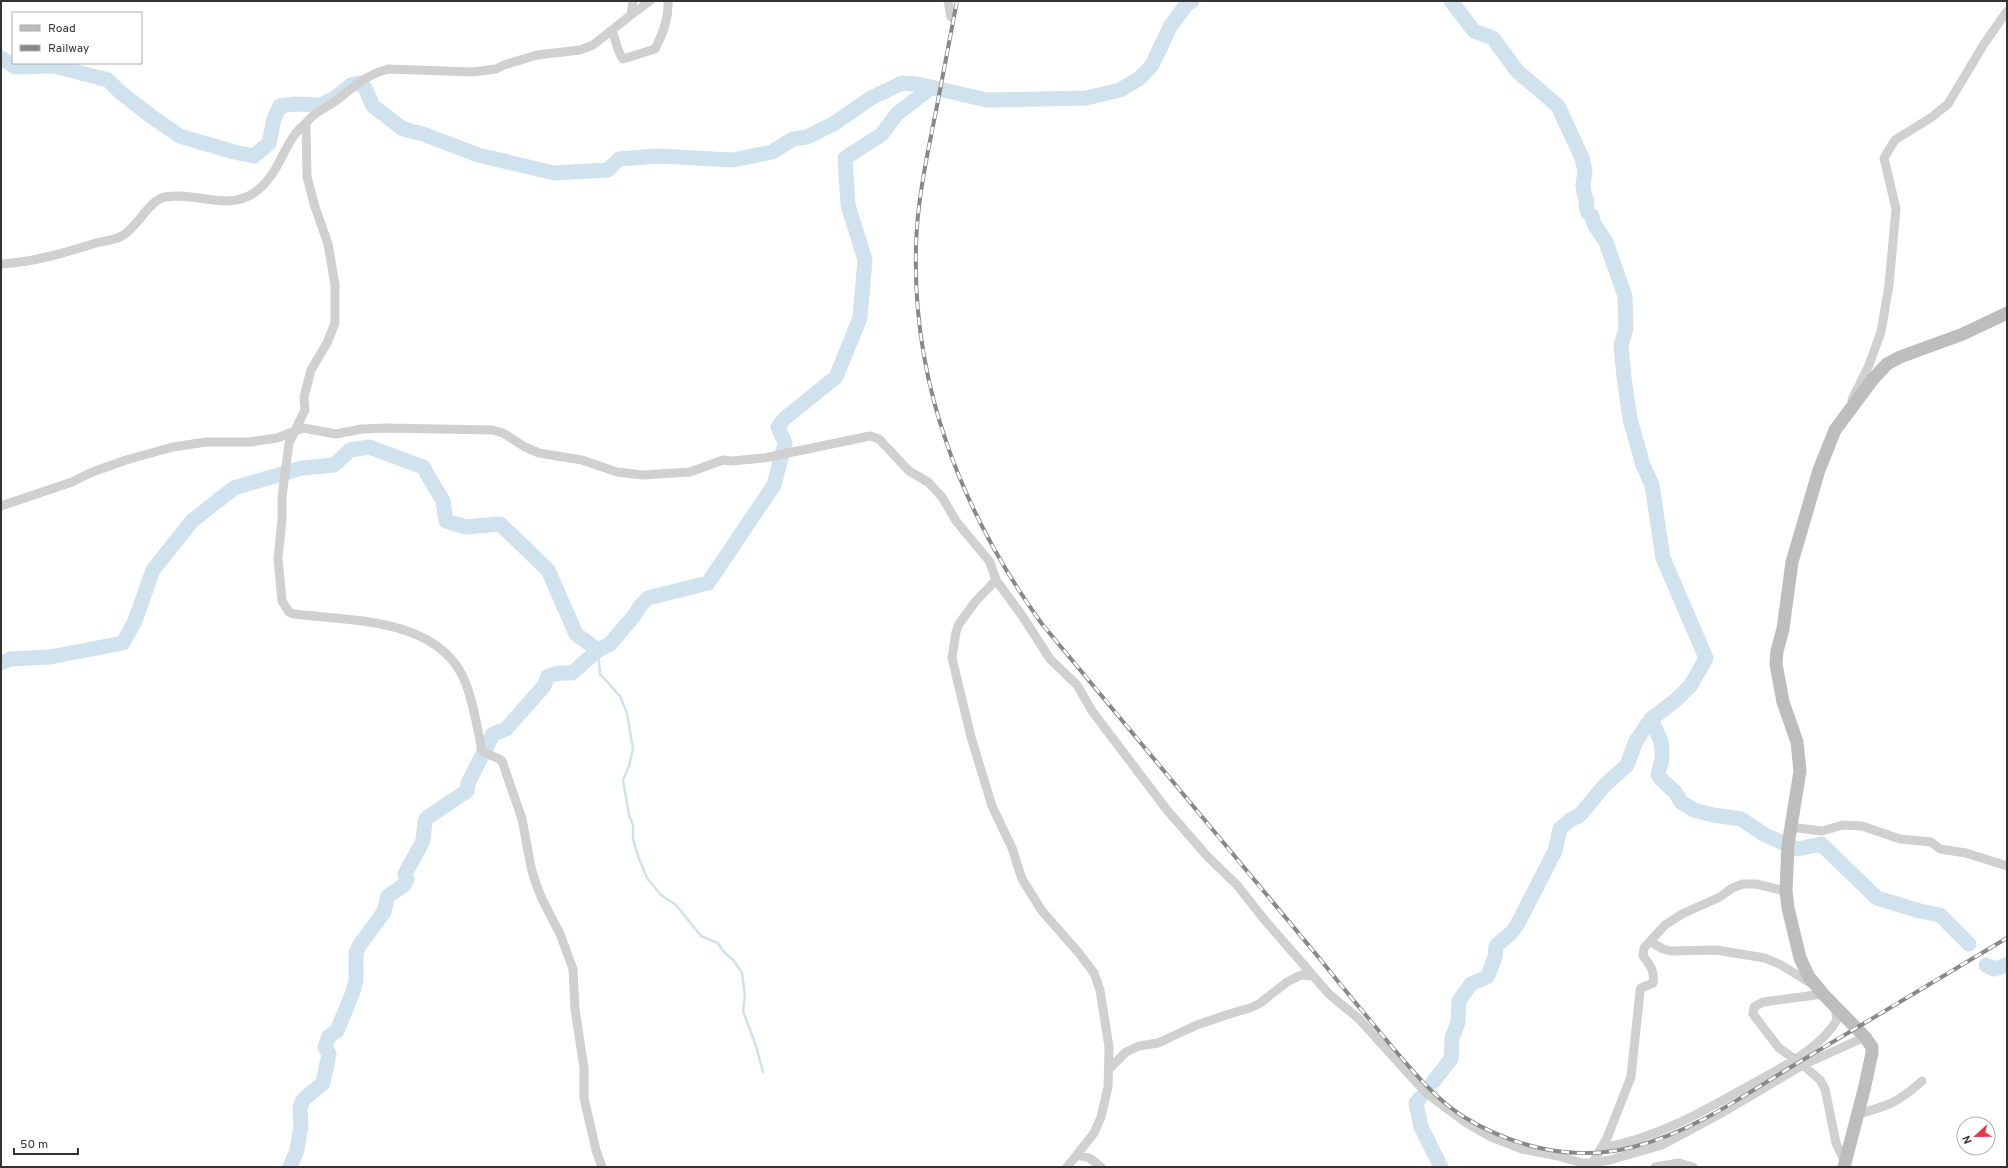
<svg xmlns="http://www.w3.org/2000/svg" width="2008" height="1168" font-family="Overpass,sans-serif">
<style>
.lines{fill:none;stroke-linecap:round;stroke-linejoin:round}
.stream{stroke:#cfe2ee;stroke-width:2.5}
.river{stroke:#cfe2ee;stroke-width:15}
.street{stroke:#d0d0d0;stroke-width:9}
.secondary{stroke:#bdbdbd;stroke-width:13}
.rail-casing{stroke:#888;stroke-width:4}
.rail{stroke:#fff;stroke-width:2.5;stroke-dasharray:8;stroke-linecap:butt}
</style>
<rect width="100%" height="100%" fill="#fff"/>
<g class="lines">
<!-- stream -->
<path class="stream" d="M 1,50 L 15,67
M 598,650 L 600,674 L 620,696 L 627,713 L 633,749 L 629,766 L 623,780 L 629,815 L 633,825 L 633,839 L 638,856 L 647,878 L 661,895 L 676,905 L 701,936 L 718,943 L 723,951 L 734,961 L 742,973 L 745,996 L 743,1011 L 756,1046 L 763,1072"/>
<!-- river -->
<path class="river" d="M 1,58 L 15,67 L 54,66 L 108,80 L 120,92 L 152,117 L 180,136 L 234,152 L 254,156 L 269,143 L 274,119 L 280,106 L 294,104 L 321,105 L 336,97 L 351,85 L 359,83 L 365,88 L 373,106 L 403,129 L 423,134 L 478,155 L 554,173 L 608,170 L 619,159 L 657,156 L 733,160 L 772,152 L 793,139 L 807,137 L 835,123 L 871,98 L 902,83 L 917,84 L 987,100 L 1086,98 L 1120,90 L 1140,78 L 1152,65 L 1170,27 L 1186,5 L 1192,1
M 1,663 L 10,659 L 50,657 L 123,643 L 135,621 L 153,570 L 192,521 L 234,488 L 302,468 L 334,465 L 350,450 L 369,447 L 423,467 L 443,501 L 446,521 L 466,527 L 500,524 L 548,570 L 576,634 L 598,650
M 1651,719 L 1661,741 L 1662,750 L 1662,759 L 1658,774 L 1660,778 L 1675,792 L 1681,802 L 1694,810 L 1713,815 L 1741,819 L 1765,835 L 1792,847 L 1798,849 L 1821,844 L 1877,898 L 1920,911 L 1940,915 L 1969,944
M 1986,965 L 1994,969 L 2007,965
M 1433,1082 L 1451,1059 L 1452,1038 L 1458,1022 L 1459,1001 L 1471,984 L 1487,977 L 1489,973 L 1495,957 L 1496,946 L 1512,932 L 1517,925 L 1555,851 L 1560,829 L 1570,820 L 1580,815 L 1604,786 L 1627,765 L 1636,741 L 1651,719 L 1676,700 L 1691,685 L 1706,658 L 1663,558 L 1652,485 L 1643,465 L 1630,419 L 1624,377 L 1621,345 L 1626,329 L 1625,296 L 1606,242 L 1594,224 L 1592,216 L 1588,213 L 1586,206 L 1587,202 L 1584,193 L 1583,185 L 1585,171 L 1582,158 L 1558,106 L 1517,71 L 1493,38 L 1474,31 L 1451,1
M 1420,1098 L 1416,1103 L 1421,1127 L 1441,1167
M 290,1167 L 297,1150 L 301,1126 L 300,1108 L 303,1100 L 323,1083 L 329,1054 L 325,1047 L 329,1036 L 337,1031 L 353,992 L 356,980 L 356,953 L 359,946 L 384,912 L 388,896 L 404,885 L 407,879 L 405,874 L 423,841 L 425,821 L 428,817 L 467,791 L 468,783 L 493,734 L 506,729 L 544,686 L 548,676 L 560,673 L 572,673 L 598,650 L 610,644 L 634,616 L 641,605 L 648,598 L 708,583 L 774,485 L 785,443 L 778,427 L 784,419 L 836,377 L 860,318 L 865,260 L 848,205 L 845,158 L 881,135 L 897,114 L 932,87"/>
<!-- street -->
<path class="street" d="M 948,1 L 951,17
M 631,15 L 650,1
M 612,30 C 615,38 618,54 623,59 L 655,49 C 663,33 669,18 668,1
M 1,264 C 34,262 64,253 96,243 C 104,241 115,240 122,236 C 137,228 149,200 165,197 C 198,191 230,214 259,189 C 281,171 284,140 306,123
M 1852,400 L 1869,365 L 1881,332 L 1889,285 L 1896,209 L 1884,158 L 1895,140 L 1932,117 L 1948,104 L 1984,44 L 2007,11
M 1,506 L 72,482 L 90,473 L 126,460 L 173,447 L 206,442 L 250,442 L 277,438 L 303,428 L 336,434 L 362,429 L 385,428 L 492,430 L 503,433 L 525,447 L 539,453 L 582,460 L 617,472 L 643,475 L 690,472 L 723,460 L 732,461 L 764,458 L 870,436 L 879,439 L 909,471 L 928,482 L 942,497 L 956,521 L 990,562 L 996,580 L 1023,617 L 1050,659 L 1077,685 L 1092,711 L 1167,810 L 1208,857 L 1237,885 L 1263,918 L 1329,994 L 1359,1019 L 1426,1093 L 1465,1122 L 1491,1137 L 1522,1149 L 1558,1156 L 1582,1163 L 1592,1163 L 1610,1160 L 1662,1145 L 1727,1110 L 1803,1065 L 1865,1037
M 996,580 L 975,602 L 959,624 L 956,632 L 952,658 L 971,737 L 992,806 L 1012,848 L 1022,879 L 1042,911 L 1078,952 L 1094,973 L 1100,990 L 1109,1047 L 1108,1087 L 1101,1117 L 1094,1133 L 1076,1156
M 1790,827 L 1822,831 L 1843,825 L 1862,826 L 1900,839 L 1931,842 L 1940,849 L 1966,853 L 2007,866
M 1651,942 L 1663,949 L 1671,951 L 1716,950 L 1765,958 L 1781,965 L 1812,984
M 1823,994 L 1763,1002 L 1754,1007 L 1753,1014 L 1779,1048 L 1803,1065 L 1820,1080 L 1825,1089 L 1836,1143 L 1845,1162
M 1110,1068 L 1126,1052 L 1139,1046 L 1158,1043 L 1197,1025 L 1229,1014 L 1250,1008 L 1259,1004 L 1287,982 L 1301,975 L 1313,976
M 1858,1114 C 1888,1106 1899,1102 1922,1081
M 1601,1148 C 1656,1139 1704,1111 1752,1084 C 1781,1068 1820,1049 1837,1020 L 1835,1007
M 602,1167 L 596,1150 L 584,1098 L 584,1068 L 575,1009 L 573,969 L 560,934 L 542,899 L 535,881 L 531,867 L 522,819 L 502,761 C 496,756 489,756 483,751 C 480,748 481,744 480,740 C 476,722 473,702 466,684 C 442,618 353,621 294,614 L 289,612 L 282,601 L 278,558 L 282,520 L 282,497 L 289,443 L 305,410 L 304,397 L 311,370 L 327,343 L 335,323 L 335,285 L 328,244 L 315,207 L 307,177 L 306,123 C 317,109 326,109 338,99 C 353,87 368,74 388,69 L 472,72 L 496,69 L 504,65 L 537,55 L 580,50 L 593,45 L 631,15 L 633,1
M 1067,1167 L 1076,1156 C 1088,1155 1092,1160 1101,1167
M 1590,1167 L 1607,1138 L 1631,1077 L 1640,991 L 1641,988 L 1653,983 C 1655,971 1650,965 1643,956 L 1644,948 L 1665,925 L 1682,914 L 1720,897 L 1732,888 L 1743,884 L 1756,884 L 1786,891
M 1655,1167 L 1679,1163 L 1693,1167"/>
<!-- secondary -->
<path class="secondary" d="M 1844,1167 L 1864,1090 L 1872,1053 L 1872,1047 L 1865,1037 L 1823,994 L 1809,977 L 1800,958 L 1788,908 L 1786,891 L 1788,845 L 1800,771 L 1797,742 L 1783,702 L 1776,664 L 1777,651 L 1783,629 L 1792,562 L 1819,470 L 1835,430 L 1873,379 L 1887,364 L 1900,357 L 1963,334 L 2007,313"/>
<defs>
<path id="rail" d="M 957,1 C 950,38 943,74 936,111 C 927,156 917,201 916,247 C 912,385 962,513 1042,624 C 1135,735 1227,848 1320,959 C 1342,987 1365,1014 1388,1042 C 1411,1069 1434,1098 1464,1117 C 1515,1148 1575,1162 1633,1147 C 1694,1132 1747,1093 1801,1061 C 1869,1020 1938,979 2007,938"/>
</defs>
<!-- rail casing -->
<use href="#rail" class="rail-casing"/>
<!-- rail -->
<use href="#rail" class="rail"/>
</g>
<!-- border -->
<rect width="2008" height="1168" fill="none" stroke="#333333" stroke-width="4"/>
<!-- legend -->
<rect x="12" y="12" width="130" height="52" fill="#ffffff" stroke="#adadad"/>
<rect x="20" y="25" width="20" height="6" fill="#bdbdbd" stroke="#adadad"/>
<text x="48" y="32" font-size="12" fill="#333333">Road</text>
<rect x="20" y="45" width="20" height="6" fill="#888888" stroke="#adadad"/>
<text x="48" y="52" font-size="12" fill="#333333">Railway</text>
<!-- north arrow -->
<g transform="translate(1976 1136) rotate(248)"><circle r="19" fill="#ffffff" stroke="#adadad"/>
<path d="M0-3L7 15L0 10L-7 15Z" fill="#e63946"/>
<text y="-6" font-size="11" font-weight="bold" text-anchor="middle" fill="#333333">N</text>
</g>
<!-- scale -->
<path d="M14 1148v6h64v-6" fill="none" stroke="#333333" stroke-width="2"/>
<text x="20" y="1148" font-size="12" fill="#333333" stroke="#ffffff" stroke-width="3" paint-order="stroke">50 m</text>
</svg>
